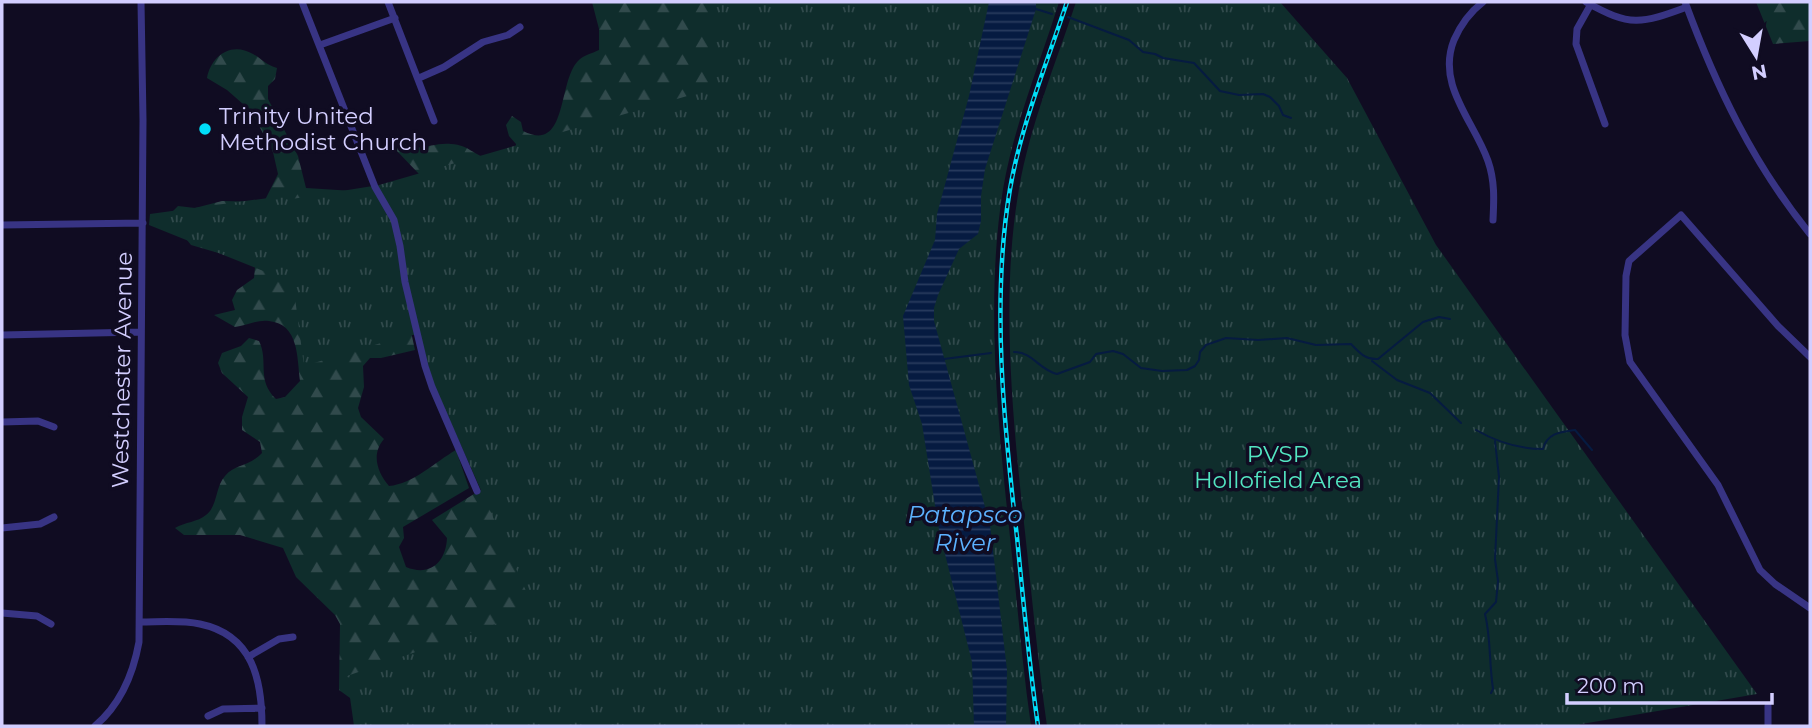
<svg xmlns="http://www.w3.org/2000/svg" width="1812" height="728" font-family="Montserrat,sans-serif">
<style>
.forest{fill:url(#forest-firs)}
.park{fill:url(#park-tufts)}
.water{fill:url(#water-rules)}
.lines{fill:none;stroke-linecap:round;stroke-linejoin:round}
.stream{stroke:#061b41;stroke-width:2}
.street{stroke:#383484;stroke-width:7}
.rail-casing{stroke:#00def9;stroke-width:4.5}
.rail{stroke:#100c22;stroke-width:2;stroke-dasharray:5;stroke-linecap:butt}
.poi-dot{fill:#00def9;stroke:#100c22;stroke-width:2.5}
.labels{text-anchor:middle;stroke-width:7;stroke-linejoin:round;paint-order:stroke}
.poi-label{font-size:23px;fill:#d3ceff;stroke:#100c22;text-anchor:start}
.street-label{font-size:23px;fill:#d3ceff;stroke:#100c22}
.park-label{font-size:23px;fill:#53e6c2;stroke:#100c22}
.water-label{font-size:24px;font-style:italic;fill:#5cb2ff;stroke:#100c22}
</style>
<defs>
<pattern id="forest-firs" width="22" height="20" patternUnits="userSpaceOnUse" patternTransform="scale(1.75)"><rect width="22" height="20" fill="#0f2d2c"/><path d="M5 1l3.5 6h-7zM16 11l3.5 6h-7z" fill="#314a4c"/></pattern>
<pattern id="park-tufts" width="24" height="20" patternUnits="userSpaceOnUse" patternTransform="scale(1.75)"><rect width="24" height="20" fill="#0f2d2c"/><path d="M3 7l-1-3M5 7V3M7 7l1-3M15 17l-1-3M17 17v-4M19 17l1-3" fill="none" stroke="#314a4c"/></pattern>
<pattern id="water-rules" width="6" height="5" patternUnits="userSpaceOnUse" patternTransform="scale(1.75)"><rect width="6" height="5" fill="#061b41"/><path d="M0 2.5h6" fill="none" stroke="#293b5e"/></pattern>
</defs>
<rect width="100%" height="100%" fill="#100c22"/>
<!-- forest -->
<path class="forest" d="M 592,2 L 989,2 L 922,424 L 357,703 L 339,690 L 340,624 L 335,615 L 296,577 L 283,548 L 240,535 L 184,535 L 175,528 C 185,522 198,522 206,515 C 218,506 215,487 225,476 C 235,464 249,467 262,453 L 260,442 L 242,430 L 242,417 L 248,397 L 222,373 L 218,363 L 222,353 L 241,346 L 249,338 L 259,341 C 269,361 256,380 276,399 L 285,397 L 300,381 C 297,357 299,324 269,321 C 258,319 246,326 235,327 L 214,315 L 235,310 L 232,300 L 237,290 L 254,278 L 255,267 L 246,261 L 191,245 L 168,216 L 178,206 L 195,208 L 222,201 L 264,202 L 278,174 L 273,152 L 251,111 L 227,90 L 207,78 C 211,56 231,41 253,54 C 262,59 266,65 277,68 L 275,79 L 268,86 L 268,99 L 298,156 L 306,188 L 369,192 L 398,273 L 415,350 L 381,358 L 370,358 L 363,366 L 364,387 L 358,408 L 361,417 L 384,439 C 371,454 377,472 389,486 C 413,484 435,462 456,450 L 469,488 L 403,527 L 404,538 L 399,547 L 406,567 C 430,577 446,562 447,538 L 432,520 L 482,489 L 415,184 L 419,174 L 396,150 L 397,139 C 417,156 429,142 451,144 C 469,145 475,156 487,158 C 495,159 507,155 515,155 L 516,144 L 509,136 L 506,125 L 512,116 L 521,122 L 523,131 C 569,154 557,80 579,60 C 584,55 593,53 599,50 L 599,29 Z
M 1756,2 L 1810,2 L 1810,41 L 1773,44 Z"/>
<!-- park -->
<path class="park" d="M 708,2 L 1059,2 C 1040,63 1014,125 1003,189 C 985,300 998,426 1010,537 C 1017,600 1022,663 1031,726 L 354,726 L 347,676 L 533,611 L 530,600 L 434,385 L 419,335 L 408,335 L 304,366 L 293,283 L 149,225 L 150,214 L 290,195 L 292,199 L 379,185 L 708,90 Z
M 1076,2 L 1280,2 L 1347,78 L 1436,245 L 1757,694 L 1570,726 L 1047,726 C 1038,662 1032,597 1025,532 C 1013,424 1000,296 1019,189 C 1030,125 1056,63 1076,2 Z"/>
<!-- water -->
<path class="water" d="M 989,2 L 1036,2 L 1036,9 L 985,169 L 981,196 L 981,221 L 978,234 L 959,249 L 938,295 L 934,308 L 934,321 L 990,525 L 1007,670 L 1006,726 L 974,726 L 972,662 L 939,530 L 922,424 L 909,385 L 903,316 L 935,240 L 937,214 L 969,96 Z"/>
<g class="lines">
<!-- stream -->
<path class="stream" d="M 1036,9 L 1052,14
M 1068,17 L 1129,40 L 1143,52 L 1155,54 L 1163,58 L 1194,63 L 1220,91 L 1239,95 L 1263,94 L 1270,97 L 1279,106 L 1283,115 L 1291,118
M 1014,352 C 1033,352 1039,370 1057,374 L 1090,362 L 1096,354 L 1113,351 L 1123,354 L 1141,368 L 1162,371 L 1187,370 L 1195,366 L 1199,360 L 1200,352 L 1206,345 L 1226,338 L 1258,340 L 1287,338 L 1316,345 L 1351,344 C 1359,352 1365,360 1378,359 L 1423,322 L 1439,317 L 1450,319
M 944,359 L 991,353
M 1372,361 L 1397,380 L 1430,393 L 1461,423
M 1476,430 C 1497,442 1518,449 1543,449 C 1547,433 1560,432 1575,430 L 1592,450
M 1491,693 L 1493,689 C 1489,663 1491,638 1485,614 L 1496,602 L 1498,581 L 1495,559 L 1499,477 L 1495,441"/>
<!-- street -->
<path class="street" d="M 302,2 L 375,187 L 394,220 L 400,246 L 405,282 L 425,366 L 432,387 L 477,491
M 388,2 L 434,121
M 1483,2 C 1470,12 1461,24 1454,40 C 1436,85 1474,121 1488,161 C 1495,181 1494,200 1493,220
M 1586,2 C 1630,27 1641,24 1687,7
M 1685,2 C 1716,86 1753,164 1810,234
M 1591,4 L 1577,29 L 1576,44 L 1605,124
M 320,45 L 395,18
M 419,78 L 444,67 L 483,42 L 508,35 L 520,27
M 2,225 L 143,223
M 2,335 L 141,332
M 1810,357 L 1778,326 L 1681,215 L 1629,261 L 1626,276 L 1625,335 L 1630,362 L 1718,485 L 1760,570 L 1775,584 L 1810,608
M 2,422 L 38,421 L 54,427
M 2,528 L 40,524 L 54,517
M 2,613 L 37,616 L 51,624
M 140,622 C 160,622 181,620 200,624 C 253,635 262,680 262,726
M 248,657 L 279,639 L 293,637
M 208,716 L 223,709 L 262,708
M 95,726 C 121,704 133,675 139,642 L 143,120 L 141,2
M 1768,726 L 1768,706"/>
<defs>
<path id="rail" d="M 1038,726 C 1029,663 1023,600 1017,537 C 1004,426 991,300 1010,189 C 1021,125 1047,63 1067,2"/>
</defs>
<!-- rail casing -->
<use href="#rail" class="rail-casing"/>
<!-- rail -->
<use href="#rail" class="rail"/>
</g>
<!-- markers -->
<circle class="poi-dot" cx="205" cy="129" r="7"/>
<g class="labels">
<!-- poi labels -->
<g class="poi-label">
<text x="219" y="124">Trinity United<tspan x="219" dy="26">Methodist Church</tspan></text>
</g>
<!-- street labels -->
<g class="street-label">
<text transform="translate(122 370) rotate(-89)" y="8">Westchester Avenue</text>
</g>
<!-- park labels -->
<g class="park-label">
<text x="1278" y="462">PVSP<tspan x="1278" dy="26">Hollofield Area</tspan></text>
</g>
<!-- water labels -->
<g class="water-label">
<text x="965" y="523">Patapsco<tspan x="965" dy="28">River</tspan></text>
</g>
</g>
<!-- border -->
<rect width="1812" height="728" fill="none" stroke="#d3ceff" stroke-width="7"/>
<!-- north arrow -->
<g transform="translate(1756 56) rotate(169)" stroke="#100c22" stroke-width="5" paint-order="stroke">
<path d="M0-5L12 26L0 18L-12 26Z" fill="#d3ceff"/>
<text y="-10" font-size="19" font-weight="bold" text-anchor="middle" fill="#d3ceff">N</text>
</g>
<!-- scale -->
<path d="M1567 693v10h205v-10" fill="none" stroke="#d3ceff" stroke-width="3.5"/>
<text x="1577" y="693" font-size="21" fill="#d3ceff" stroke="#100c22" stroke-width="5" paint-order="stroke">200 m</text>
</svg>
